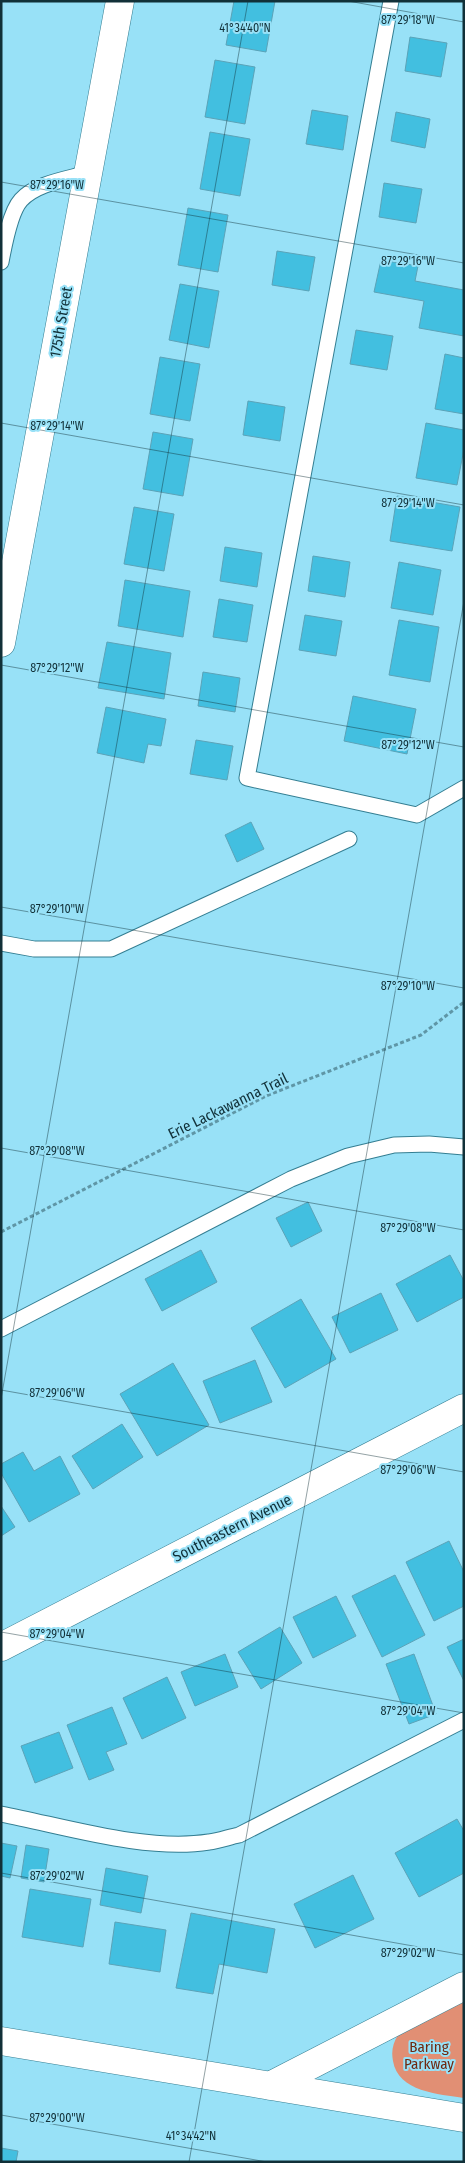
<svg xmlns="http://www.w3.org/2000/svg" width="465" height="2163" font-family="'Fira Sans Condensed',sans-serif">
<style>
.park{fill:#e18f74}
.building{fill:#42bfe0;stroke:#5ba3b8}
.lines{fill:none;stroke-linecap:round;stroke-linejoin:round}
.lane-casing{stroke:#347e92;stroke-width:17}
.street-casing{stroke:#347e92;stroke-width:29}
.secondary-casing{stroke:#347e92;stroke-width:29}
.path{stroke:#5f96a6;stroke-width:3;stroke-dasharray:4 2.5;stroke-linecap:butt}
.lane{stroke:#fff;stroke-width:15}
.street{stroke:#fff;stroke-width:28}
.secondary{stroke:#fff;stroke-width:28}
.ticks{fill:none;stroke:#113038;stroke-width:1;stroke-opacity:0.45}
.labels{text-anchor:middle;stroke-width:4;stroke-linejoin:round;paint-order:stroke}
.street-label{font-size:15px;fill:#113038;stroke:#98e1f7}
.park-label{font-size:15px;fill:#6f2910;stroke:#98e1f7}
.ticks-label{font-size:12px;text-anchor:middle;fill:#113038;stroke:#98e1f7;stroke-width:4;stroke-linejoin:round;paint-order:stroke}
</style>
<rect width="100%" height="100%" fill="#98e1f7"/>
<!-- park -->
<path class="park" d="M 464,1998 L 464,2098 C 439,2094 398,2092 393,2061 C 391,2051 393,2043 398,2035 Z"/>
<!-- building -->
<path class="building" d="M 234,1 L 275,1 L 266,52 L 226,45 Z
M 410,37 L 447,43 L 441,77 L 405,71 Z
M 215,60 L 255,67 L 245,124 L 205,117 Z
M 312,110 L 348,116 L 343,150 L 306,144 Z
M 396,112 L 430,119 L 425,148 L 391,141 Z
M 210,132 L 250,139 L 240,196 L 200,189 Z
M 384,183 L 422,189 L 416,223 L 379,217 Z
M 188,208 L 228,215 L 218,272 L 178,265 Z
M 277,251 L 315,257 L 309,291 L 272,285 Z
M 381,260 L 418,266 L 415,281 L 464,290 L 464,336 L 419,328 L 424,301 L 374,292 Z
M 180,284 L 219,291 L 209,348 L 169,340 Z
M 356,330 L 393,336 L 387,370 L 350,364 Z
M 445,354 L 464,358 L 464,414 L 435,409 Z
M 160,357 L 200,364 L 190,421 L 150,414 Z
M 248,401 L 285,407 L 280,441 L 243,435 Z
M 426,423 L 464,430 L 464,449 L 457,485 L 416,478 Z
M 153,432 L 193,439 L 183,496 L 143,489 Z
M 397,496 L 460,507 L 452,551 L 390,541 Z
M 134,507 L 174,514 L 164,571 L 124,564 Z
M 225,547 L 262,553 L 257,587 L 220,581 Z
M 313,556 L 350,562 L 345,597 L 308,591 Z
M 399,562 L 441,570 L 433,615 L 391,608 Z
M 125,580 L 190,591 L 183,637 L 118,626 Z
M 219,599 L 253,605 L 247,642 L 213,637 Z
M 305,615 L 342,621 L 336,656 L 299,650 Z
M 399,620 L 439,627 L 430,682 L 389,675 Z
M 107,642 L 171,653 L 164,699 L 98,688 Z
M 203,672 L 240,678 L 235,712 L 198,706 Z
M 353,696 L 416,709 L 407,754 L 344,741 Z
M 106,707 L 166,719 L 161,746 L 148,744 L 144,763 L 97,753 Z
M 196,740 L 233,746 L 227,780 L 190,774 Z
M 251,822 L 264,849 L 237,862 L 225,835 Z
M 308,1202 L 322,1231 L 291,1247 L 276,1218 Z
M 201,1250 L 217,1282 L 162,1311 L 145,1279 Z
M 450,1255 L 464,1281 L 464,1297 L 417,1322 L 396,1284 Z
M 381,1293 L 398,1330 L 350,1353 L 332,1317 Z
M 301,1299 L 336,1359 L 285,1388 L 251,1328 Z
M 255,1360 L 272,1402 L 220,1423 L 203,1381 Z
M 173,1363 L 209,1425 L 157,1456 L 120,1394 Z
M 122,1424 L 143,1457 L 93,1489 L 72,1456 Z
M 23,1452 L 34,1471 L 60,1456 L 80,1494 L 29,1522 L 1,1473 L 1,1464 Z
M 1,1506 L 15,1527 L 1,1536 Z
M 449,1541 L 464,1572 L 464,1606 L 434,1621 L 406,1562 Z
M 395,1575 L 425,1635 L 382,1657 L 352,1596 Z
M 336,1596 L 356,1636 L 313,1658 L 293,1617 Z
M 280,1627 L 302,1663 L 261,1689 L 238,1652 Z
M 464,1639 L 464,1681 L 447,1647 Z
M 225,1654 L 238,1687 L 195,1706 L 181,1672 Z
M 414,1654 L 436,1714 L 409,1724 L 386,1664 Z
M 167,1677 L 186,1718 L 142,1739 L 123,1698 Z
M 112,1707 L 127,1744 L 106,1752 L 114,1770 L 89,1780 L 67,1725 Z
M 59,1732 L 73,1768 L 35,1783 L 21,1746 Z
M 457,1819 L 464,1831 L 464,1873 L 419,1897 L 395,1853 Z
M 1,1843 L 17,1846 L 10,1878 L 1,1876 Z
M 26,1845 L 49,1849 L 44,1882 L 21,1878 Z
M 106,1868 L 148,1876 L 141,1913 L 100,1905 Z
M 353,1875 L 374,1919 L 315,1948 L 294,1904 Z
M 30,1889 L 91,1899 L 83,1947 L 22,1937 Z
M 191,1913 L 275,1929 L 267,1973 L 219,1964 L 213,1994 L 176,1988 Z
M 115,1922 L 166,1930 L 160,1972 L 109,1964 Z
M 1,2148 L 18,2151 L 16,2162 L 1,2162 Z"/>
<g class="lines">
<defs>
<path id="lane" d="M 391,1 L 247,778 L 417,815 L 464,788
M 1,262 C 4,246 10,212 21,200 C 36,183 68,179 88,173
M 1,943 L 34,949 L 111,949 L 349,839
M 1,1329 L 291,1179 L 348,1156 L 394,1145 L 429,1144 L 464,1147
M 1,1814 C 64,1826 146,1852 209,1842 C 219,1841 229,1837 239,1835 L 464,1720"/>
<path id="street" d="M 1,2041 L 464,2118
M 270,2086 L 464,1986"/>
<path id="secondary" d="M 1,643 L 120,1
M 1,1647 L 464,1408"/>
</defs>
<!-- lane casing -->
<use href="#lane" class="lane-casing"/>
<!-- street casing -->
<use href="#street" class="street-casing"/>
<!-- secondary casing -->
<use href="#secondary" class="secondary-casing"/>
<!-- path -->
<path class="path" d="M 1,1232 L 266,1096 L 421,1035 L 464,1002"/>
<!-- lane -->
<use href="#lane" class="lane"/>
<!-- street -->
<use href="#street" class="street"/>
<!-- secondary -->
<use href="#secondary" class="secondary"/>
</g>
<!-- ticks -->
<path class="ticks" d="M 348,1 L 464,22M 1,182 L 464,263M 1,423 L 464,505M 1,665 L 464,747M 1,907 L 464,988M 1,1148 L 464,1230M 1,1390 L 464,1472M 1,1399 L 248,1M 1,1632 L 464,1713M 1,1873 L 464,1955M 1,2115 L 267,2162M 189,2162 L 464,601"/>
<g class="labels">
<!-- street labels -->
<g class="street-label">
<text transform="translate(61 322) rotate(-80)" y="5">175th Street</text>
<text transform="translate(228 1106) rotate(-26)" y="5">Erie Lackawanna Trail</text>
<text transform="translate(232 1528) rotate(-27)" y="5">Southeastern Avenue</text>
</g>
<!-- park labels -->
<g class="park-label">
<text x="429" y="2052">Baring<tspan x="429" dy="17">Parkway</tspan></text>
</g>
</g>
<g class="ticks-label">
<text x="408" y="24">87°29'18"W</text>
<text x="245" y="32">41°34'40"N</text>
<text x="57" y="189">87°29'16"W</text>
<text x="408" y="265">87°29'16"W</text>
<text x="57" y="430">87°29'14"W</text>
<text x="408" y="507">87°29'14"W</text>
<text x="57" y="672">87°29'12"W</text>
<text x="408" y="749">87°29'12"W</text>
<text x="57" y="913">87°29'10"W</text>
<text x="408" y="990">87°29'10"W</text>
<text x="57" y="1155">87°29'08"W</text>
<text x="408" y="1232">87°29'08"W</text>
<text x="57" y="1397">87°29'06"W</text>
<text x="408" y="1474">87°29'06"W</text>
<text x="57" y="1638">87°29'04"W</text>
<text x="408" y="1715">87°29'04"W</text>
<text x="57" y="1880">87°29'02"W</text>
<text x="408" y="1957">87°29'02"W</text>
<text x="57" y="2122">87°29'00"W</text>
<text x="191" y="2140">41°34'42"N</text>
</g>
<!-- border -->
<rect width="465" height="2163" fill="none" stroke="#113038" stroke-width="5"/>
</svg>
